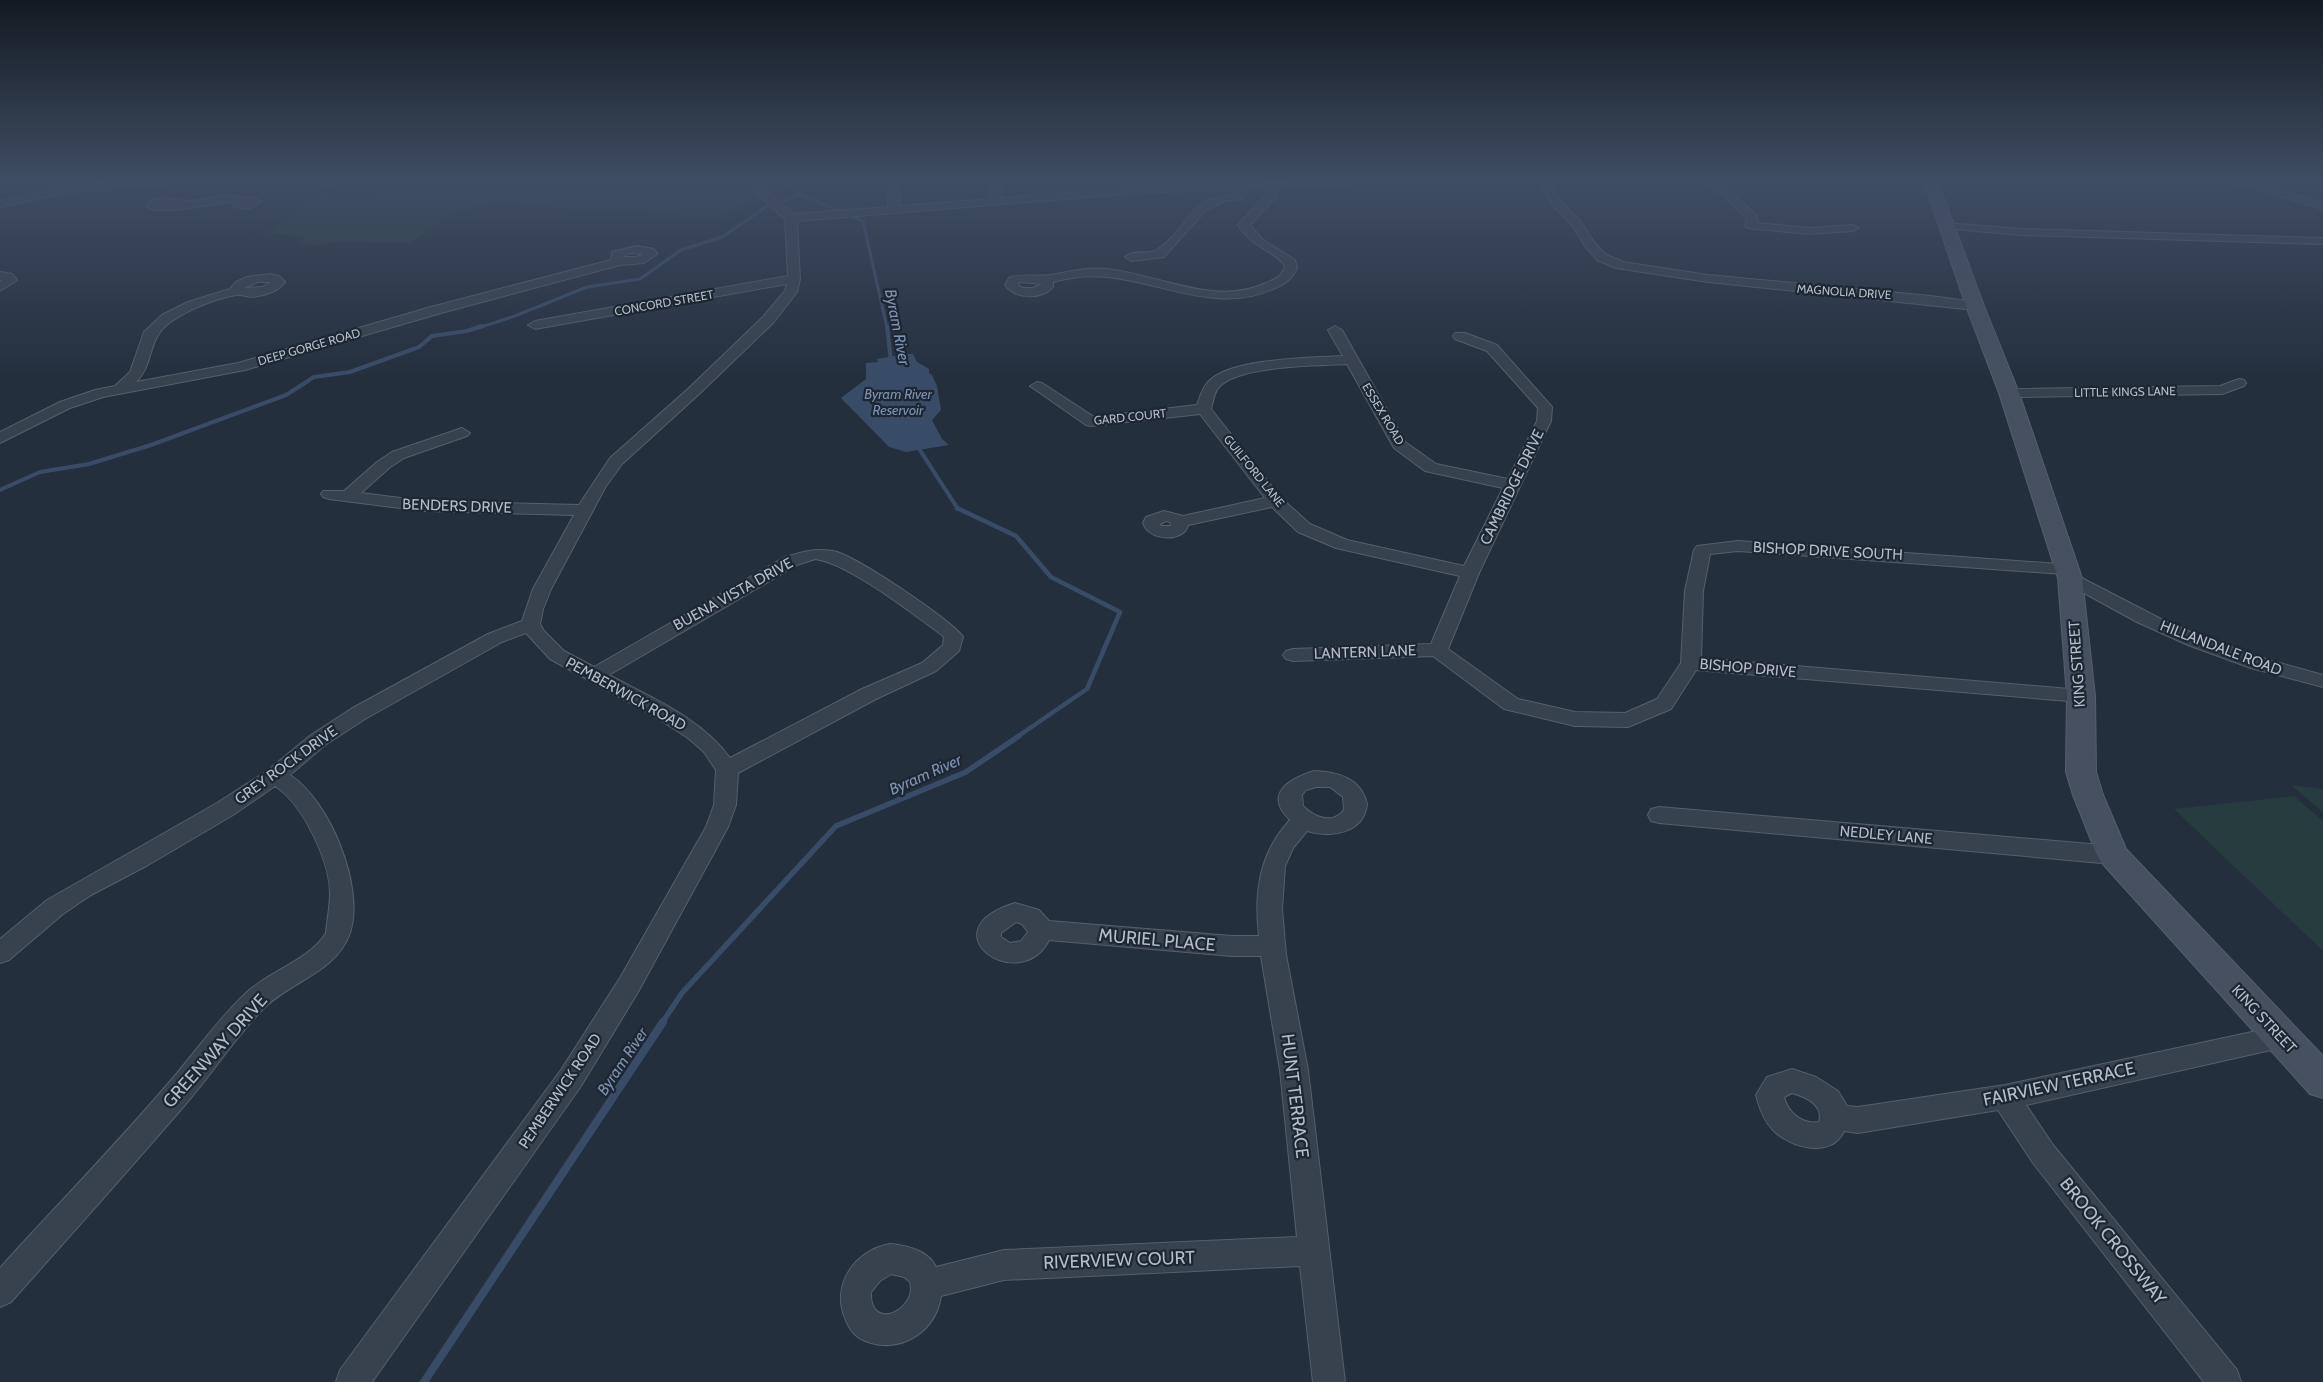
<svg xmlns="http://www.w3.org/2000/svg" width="2323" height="1382" font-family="Cabin,sans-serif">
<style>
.green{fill:#263c3f}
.water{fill:#394c67}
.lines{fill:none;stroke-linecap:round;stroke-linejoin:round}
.stream-far4{stroke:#394c67;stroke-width:3}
.stream-far3{stroke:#394c67;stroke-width:4}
.stream-far2{stroke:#394c67;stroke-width:4.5}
.stream-far1{stroke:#394c67;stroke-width:5.5}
.stream{stroke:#394c67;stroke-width:8}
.street-casing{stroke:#565f6c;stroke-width:2}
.secondary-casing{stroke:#565f6c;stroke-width:2}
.street{fill:#38414e;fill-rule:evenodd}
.secondary{fill:#465061;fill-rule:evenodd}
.labels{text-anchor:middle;stroke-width:4.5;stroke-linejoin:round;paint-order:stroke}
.far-street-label{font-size:12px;fill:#b4bcc9;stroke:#1d2633}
.far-water-label{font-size:14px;font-style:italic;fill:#7c92b1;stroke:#1d2633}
.street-label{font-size:15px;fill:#b4bcc9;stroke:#1d2633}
.water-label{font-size:16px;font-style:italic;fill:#7c92b1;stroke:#1d2633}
.near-street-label{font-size:18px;fill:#b4bcc9;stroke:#1d2633}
</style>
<rect width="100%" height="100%" fill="#242f3e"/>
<!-- green -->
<path class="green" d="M 422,182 L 756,182 L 762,198 L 717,218 L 498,204 L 460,210 L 409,243 L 344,241 L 314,246 L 301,243 L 306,236 L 267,233 L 319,193 L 365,196 Z
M 2291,785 L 2323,789 L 2323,812 Z
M 2294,796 L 2323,821 L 2323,951 L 2174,809 Z"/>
<!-- water -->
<path class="water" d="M 906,354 L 913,354 L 917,362 L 929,369 L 929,373 L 932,375 L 937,386 L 941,410 L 932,420 L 942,439 L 949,445 L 906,452 L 889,447 L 841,398 L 866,379 L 866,363 L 878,362 L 877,359 Z"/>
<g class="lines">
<!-- stream-far4 -->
<path class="stream-far4" d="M 788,182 L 788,185 L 799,194 L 863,221 L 887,328
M 782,202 L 799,194
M 478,328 L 515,316 L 587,287 L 640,279 L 681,250 L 722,237 L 769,205"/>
<!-- stream-far3 -->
<path class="stream-far3" d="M 887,326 L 891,362
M 916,444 L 958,509
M 0,490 L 40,472 L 89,464 L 151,445 L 286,395 L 314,377 L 350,372 L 419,347 L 432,336 L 467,331 L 482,326"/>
<!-- stream-far2 -->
<path class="stream-far2" d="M 957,508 L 1016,536 L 1051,577 L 1120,612 L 1087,689 L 1017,737"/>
<!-- stream-far1 -->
<path class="stream-far1" d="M 662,1023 L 682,993 L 836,826 L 966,772 L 1019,736"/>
<!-- stream -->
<path class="stream" d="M 424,1382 L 663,1022"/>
<defs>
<path id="street" d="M 109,182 L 165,182 L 160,185 L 75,191 L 0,207 L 0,201 L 75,185 Z
M 323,182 L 334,182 L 331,187 L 327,188 L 322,185 Z
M 754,182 L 764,182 L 768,193 L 794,214 L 888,207 L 889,182 L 899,182 L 899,206 L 990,199 L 990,182 L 1000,182 L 1001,198 C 1118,188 1231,182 1349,182 L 1344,185 L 1276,188 L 1276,197 L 1250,225 L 1263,240 L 1295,260 L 1297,268 C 1292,279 1285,284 1275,288 C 1219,315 1163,282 1106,277 C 1089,275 1071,277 1053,282 L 1053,287 C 1042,300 1015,299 1005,285 L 1009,278 C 1023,273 1036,277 1050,275 C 1069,272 1087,267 1106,269 C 1158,274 1215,307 1266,283 C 1275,279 1283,276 1285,266 C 1277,252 1251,247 1238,225 L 1267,194 L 1265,188 L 1138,193 L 797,221 L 800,279 L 797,292 L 773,323 L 698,395 L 622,464 L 606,486 L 551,589 L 543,609 L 540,624 L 544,631 L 564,651 L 594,667 L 785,557 C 802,552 815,548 833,551 C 853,554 952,620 963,637 L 959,651 L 936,671 L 876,699 L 738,773 L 736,805 L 728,827 L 638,992 L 581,1086 L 372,1382 L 336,1382 L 340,1370 L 561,1070 L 620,978 L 706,827 L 714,805 L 716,770 L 704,752 L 688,738 L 654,716 L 550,659 L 526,633 L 502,642 L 365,719 L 325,745 L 290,775 C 330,801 365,887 350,933 C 337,972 289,982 263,1009 C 234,1039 211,1075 184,1106 C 127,1172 69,1237 11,1302 L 0,1307 L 0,1268 C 55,1207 113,1148 166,1086 C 192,1057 217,1020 245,994 C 267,972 310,960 326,933 C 327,920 330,907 330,894 C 330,861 303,804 275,786 L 233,815 L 148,865 L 91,895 L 63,914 L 9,960 L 0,963 L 0,939 L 47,900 L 217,803 L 267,771 L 311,735 L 351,709 L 488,634 L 522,621 L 533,589 L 574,515 L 424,511 L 329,499 L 323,497 L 321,494 L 323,491 L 344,491 L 377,462 L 392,452 L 462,428 L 470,433 L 467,436 L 404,458 L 389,468 L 361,493 L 424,501 L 579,505 L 610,458 L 688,389 L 763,317 L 785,291 L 787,284 L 535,329 L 528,325 L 535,321 L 788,276 L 785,219 L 759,196 ZM 1021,282 L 1042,284 L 1033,288 L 1023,288 L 1019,286 L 1018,283 ZM 815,559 C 848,563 913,614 942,635 L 944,638 L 943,645 L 922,663 L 862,689 L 730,758 C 701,718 652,698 609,675 L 797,565 Z
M 1539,182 L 1550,182 L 1560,201 L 1580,221 L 1594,242 L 1605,254 L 1623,262 L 1708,275 L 1931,296 L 1975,302 L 1981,306 L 1975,310 L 1708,282 L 1616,268 L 1597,260 L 1585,246 L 1572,225 L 1552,205 Z
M 1709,182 L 1721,182 L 1757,216 L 1757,223 L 1809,228 L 1853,225 L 1859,228 L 1853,231 L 1809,234 L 1747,228 L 1745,226 L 1747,219 Z
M 2233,182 L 2251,182 L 2323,203 L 2323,209 Z
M 1239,194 L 1244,197 L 1243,199 L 1224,201 L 1205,211 L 1164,257 L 1131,261 L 1125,257 C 1133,249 1149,256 1158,249 C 1195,224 1182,198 1239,194 Z
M 223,195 L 257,198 L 262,201 L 250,209 L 234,207 L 233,205 L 235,202 C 215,201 159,218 146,206 C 156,193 174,200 187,201 C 198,201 212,197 223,195 Z
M 1947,223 L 2021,229 L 2323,238 L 2323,244 L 2021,235 L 1943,228 L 1941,226 L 1943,224 Z
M 637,246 L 654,249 L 657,254 L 644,263 L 620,265 L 441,313 L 245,370 L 103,397 L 70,408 L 0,443 L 0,432 L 60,402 L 95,390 L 115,386 L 130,372 L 144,332 L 162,315 L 188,302 L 230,289 L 236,282 L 247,277 L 270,274 L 279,276 L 285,282 C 278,292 263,296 251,297 C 246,297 241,294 236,295 C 215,299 189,309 172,321 C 146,338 155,364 136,382 L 238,363 L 431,307 L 611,260 L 612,252 ZM 629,253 L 644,254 L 636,257 L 622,257 ZM 258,282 L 271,282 L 262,287 L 244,288 Z
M 0,272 L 12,274 L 17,280 L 0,291 L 0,282 L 2,280 L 0,280 Z
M 1335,326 L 1342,330 L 1405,442 L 1436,464 L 1508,479 L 1537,421 L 1538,408 L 1487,351 L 1455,339 L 1453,336 L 1455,333 L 1465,333 L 1497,345 L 1552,407 L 1551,421 L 1479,573 L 1448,649 L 1518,699 L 1575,712 L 1625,713 L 1657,699 L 1681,663 L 1685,591 L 1694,550 L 1697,546 L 1738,541 L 2073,565 L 2076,569 L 2072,573 L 2161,619 L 2202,637 L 2265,659 L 2323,675 L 2323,687 L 2251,668 L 2188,645 L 2137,622 L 2064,582 L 2061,578 L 2064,574 L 1738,551 L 1710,554 L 1703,591 L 1701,658 L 2081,690 L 2088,691 L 2091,696 L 2088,701 L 2081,702 L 1696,670 L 1671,709 L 1628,727 L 1575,726 L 1504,709 L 1433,656 L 1293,661 L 1286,659 L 1283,655 L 1286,651 L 1293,649 L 1431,644 L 1460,576 L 1336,548 L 1298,532 L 1272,507 L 1188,525 C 1185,542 1149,542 1143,523 L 1146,517 L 1164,511 L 1183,516 L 1265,498 L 1200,414 L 1091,426 L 1086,425 L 1030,386 L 1037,382 L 1042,383 L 1094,417 L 1197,405 C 1200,397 1202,388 1209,381 C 1232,358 1310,358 1343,356 L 1328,330 ZM 1347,364 L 1394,448 L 1425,471 L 1503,488 L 1464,566 L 1347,540 L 1310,524 L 1281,498 L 1211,409 C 1213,402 1214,392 1219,387 C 1240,365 1317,366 1347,364 ZM 1166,521 L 1170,522 L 1171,526 L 1161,526 L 1160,524 Z
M 2239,379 L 2244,380 L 2246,383 L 2244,386 L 2222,394 L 2009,397 L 2002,393 L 2009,389 L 2220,386 Z
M 1314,771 C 1338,772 1361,778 1367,804 C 1364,834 1330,838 1307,831 L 1293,848 L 1285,866 L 1282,909 L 1286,955 L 1308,1070 L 1345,1382 L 1313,1382 L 1300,1266 L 1004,1280 L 941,1296 C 936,1330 904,1352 871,1343 C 857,1339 850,1332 845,1318 C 831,1285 855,1250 890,1244 C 895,1244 903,1246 908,1247 C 919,1250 931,1256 936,1267 L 1004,1250 L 1297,1237 L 1280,1070 L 1261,956 L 1232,956 L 1049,940 C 1020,997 925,931 1015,903 L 1039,910 L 1049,921 L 1232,936 L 1259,936 C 1254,893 1259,853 1290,820 C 1263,794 1289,779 1314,771 ZM 1316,787 L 1330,787 L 1343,797 L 1344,810 C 1332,825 1314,817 1303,806 L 1302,795 L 1306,790 ZM 1016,922 L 1022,924 L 1028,932 L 1021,941 L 1010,943 L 1001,937 L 1001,933 ZM 891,1274 L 904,1277 L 910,1282 C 918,1310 869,1333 871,1292 L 880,1281 Z
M 1659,807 L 2113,846 L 2121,849 L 2125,855 L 2121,861 L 2113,864 L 1659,823 L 1651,821 L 1648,815 L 1651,809 Z
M 2280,1026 L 2289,1029 L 2293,1037 L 2289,1045 L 2280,1048 L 2026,1105 L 2053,1145 L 2237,1370 L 2241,1382 L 2204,1382 L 2033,1163 L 1998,1110 L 1858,1133 L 1844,1131 C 1832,1159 1790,1148 1773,1130 C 1764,1121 1759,1107 1756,1095 L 1767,1077 L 1792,1069 L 1816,1077 L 1838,1091 L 1847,1106 L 1858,1107 L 2005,1085 ZM 1792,1093 C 1806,1097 1824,1105 1819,1122 C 1803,1125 1788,1113 1784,1097 Z"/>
<path id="secondary" d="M 1924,182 L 1938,182 L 1984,306 L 2019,393 L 2082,578 L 2095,696 L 2096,772 L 2103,795 L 2126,849 L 2323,1056 L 2323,1098 L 2310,1094 L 2102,863 L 2097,855 L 2073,795 L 2066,772 L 2067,696 L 2058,578 L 1999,393 L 1966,306 Z"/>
</defs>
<!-- street casing -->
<use href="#street" class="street-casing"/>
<!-- secondary casing -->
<use href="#secondary" class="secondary-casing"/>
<!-- street -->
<use href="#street" class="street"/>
<!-- secondary -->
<use href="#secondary" class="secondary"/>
</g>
<!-- sky -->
<linearGradient id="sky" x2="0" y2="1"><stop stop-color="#141a22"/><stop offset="0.48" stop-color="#3f4d63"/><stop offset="1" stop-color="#3f4d63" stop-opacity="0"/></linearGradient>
<rect width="2323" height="376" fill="url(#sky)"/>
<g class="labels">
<!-- far-street labels -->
<g class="far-street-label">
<text transform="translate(1844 292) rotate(4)" y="4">MAGNOLIA DRIVE</text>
<text transform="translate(664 303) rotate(-10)" y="4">CONCORD STREET</text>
<text transform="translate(309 347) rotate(-16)" y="4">DEEP GORGE ROAD</text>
<text transform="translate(2125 392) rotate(-1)" y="4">LITTLE KINGS LANE</text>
<text transform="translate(1383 414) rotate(59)" y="4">ESSEX ROAD</text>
<text transform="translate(1130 417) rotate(-6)" y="4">GARD COURT</text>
<text transform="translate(1254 471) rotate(51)" y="4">GUILFORD LANE</text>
</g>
<!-- far-water labels -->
<g class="far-water-label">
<text x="898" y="399">Byram River<tspan x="898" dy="16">Reservoir</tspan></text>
</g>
<!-- street labels -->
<g class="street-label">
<text transform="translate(1512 487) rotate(-64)" y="5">CAMBRIDGE DRIVE</text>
<text transform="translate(457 506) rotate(2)" y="5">BENDERS DRIVE</text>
<text transform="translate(1828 551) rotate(3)" y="5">BISHOP DRIVE SOUTH</text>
<text transform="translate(733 594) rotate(-29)" y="5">BUENA VISTA DRIVE</text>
<text transform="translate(2221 648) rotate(21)" y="5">HILLANDALE ROAD</text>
<text transform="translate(1365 652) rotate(-2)" y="5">LANTERN LANE</text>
<text transform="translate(2077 664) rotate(-94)" y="5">KING STREET</text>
<text transform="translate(1748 668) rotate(5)" y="5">BISHOP DRIVE</text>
<text transform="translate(626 694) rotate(29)" y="5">PEMBERWICK ROAD</text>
<text transform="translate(286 765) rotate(-36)" y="5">GREY ROCK DRIVE</text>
<text transform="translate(1886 835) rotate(5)" y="5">NEDLEY LANE</text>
<text transform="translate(2264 1019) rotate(47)" y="5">KING STREET</text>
<text transform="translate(560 1091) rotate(-56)" y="5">PEMBERWICK ROAD</text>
</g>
<!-- water labels -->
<g class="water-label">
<text transform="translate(898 327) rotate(79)" y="6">Byram River</text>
<text transform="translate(925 774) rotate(-24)" y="6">Byram River</text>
<text transform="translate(622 1061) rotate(-56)" y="6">Byram River</text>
</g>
<!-- near-street labels -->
<g class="near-street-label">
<text transform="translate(1157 940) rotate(5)" y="6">MURIEL PLACE</text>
<text transform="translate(215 1051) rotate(-48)" y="6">GREENWAY DRIVE</text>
<text transform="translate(2059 1084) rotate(-12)" y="6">FAIRVIEW TERRACE</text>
<text transform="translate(1295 1096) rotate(83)" y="6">HUNT TERRACE</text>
<text transform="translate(2113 1241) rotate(51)" y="6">BROOK CROSSWAY</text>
<text transform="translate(1119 1260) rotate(-2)" y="6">RIVERVIEW COURT</text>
</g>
</g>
</svg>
